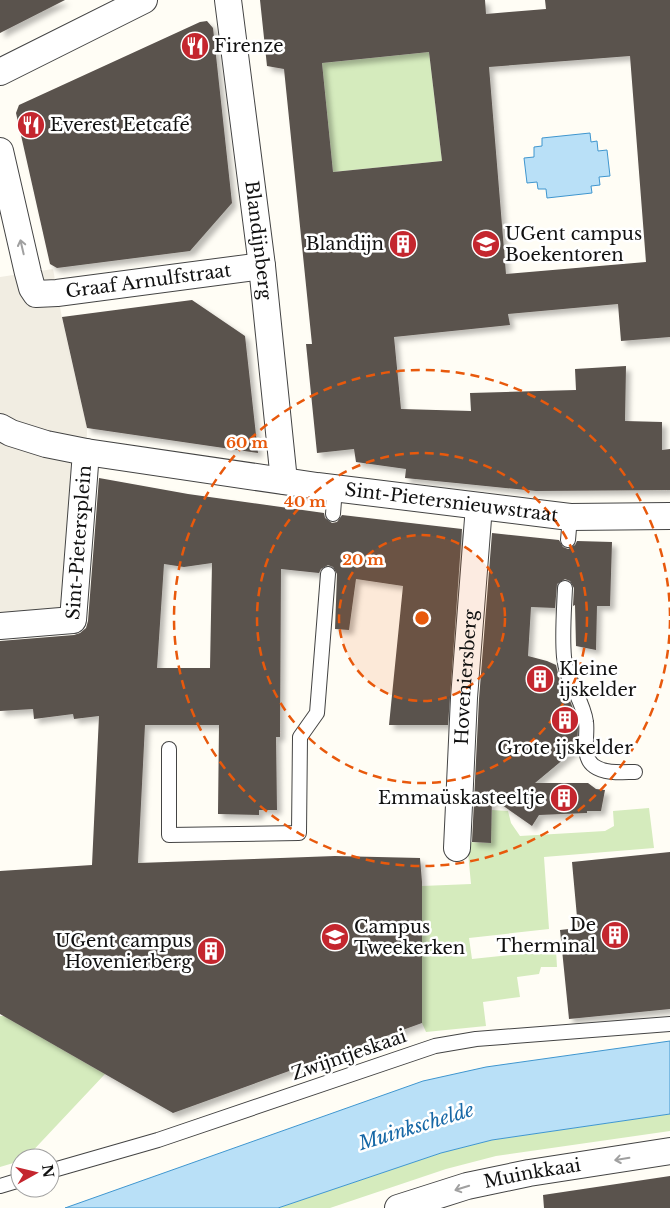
<svg xmlns="http://www.w3.org/2000/svg" width="670" height="1208" font-family="'Libre Baskerville',serif">
<style>
.green{fill:#d5ebbd}
.plaza{fill:#f1ede2}
.water{fill:#b9e0f7;stroke:#3f96cf}
.building{fill:#5a524d;fill-rule:evenodd;filter:url(#shadow)}
.lines{fill:none;stroke-linecap:round;stroke-linejoin:round}
.lane-casing{stroke:#444;stroke-width:16}
.street-casing{stroke:#444;stroke-width:28}
.lane{stroke:#fff;stroke-width:14}
.street{stroke:#fff;stroke-width:26}
.oneway{stroke:#a0a0a0}
.ring{fill:none;stroke:#e8590c;stroke-width:2.5;stroke-dasharray:9 6}
.labels{text-anchor:middle;stroke-width:5;stroke-linejoin:round;paint-order:stroke}
.poi-label{font-size:18px;fill:#111;stroke:#fff;text-anchor:start}
.street-label{font-size:18px;fill:#111;stroke:#fff}
.water-label{font-size:19px;font-style:italic;fill:#1768a6;stroke:#fff}
.centre{fill:#e8590c;stroke:#fff;stroke-width:2.5}
.ring-label{font-size:15px;text-anchor:middle;font-weight:bold;fill:#e8590c;stroke:#fff;stroke-width:5;stroke-linejoin:round;paint-order:stroke}
</style>
<defs>
<filter id="shadow"><feDropShadow dx="4.5" dy="4.5" stdDeviation="2.5" flood-color="#0004"/></filter>
</defs>
<rect width="100%" height="100%" fill="#fffdf5"/>
<!-- green -->
<path class="green" d="M 429,52 L 442,161 L 333,172 L 322,63 Z
M 649,808 L 654,848 L 544,857 L 549,929 L 469,938 L 472,959 L 556,950 L 557,967 L 541,967 L 539,974 L 517,977 L 520,997 L 483,1002 L 486,1026 L 426,1032 L 422,1023 L 422,886 L 471,884 L 467,842 L 490,843 L 492,810 L 508,811 L 511,823 L 520,836 L 605,831 L 614,826 L 613,811 Z
M 0,1016 L 4,1016 L 105,1074 L 26,1158 L 20,1158 L 20,1161 L 0,1167 Z
M 670,1114 L 670,1131 L 496,1156 L 446,1169 L 330,1208 L 278,1208 L 441,1153 L 492,1140 Z"/>
<!-- plaza -->
<path class="plaza" d="M 53,269 L 62,318 L 87,428 L 83,626 L 0,635 L 0,277 Z"/>
<!-- water -->
<path class="water" d="M 590,133 L 591,142 L 597,141 L 598,151 L 607,150 L 610,176 L 599,177 L 600,185 L 591,186 L 592,193 L 547,198 L 546,189 L 538,189 L 537,182 L 527,183 L 524,158 L 534,157 L 534,147 L 542,146 L 542,138 Z
M 670,1041 L 670,1114 L 492,1140 L 441,1153 L 278,1208 L 65,1208 L 423,1081 L 486,1067 Z"/>
<!-- building -->
<path class="building" d="M 0,0 L 65,0 L 0,33 Z
M 260,0 L 485,0 L 486,14 L 546,9 L 545,0 L 670,0 L 670,337 L 621,341 L 618,304 L 508,314 L 510,325 L 394,337 L 401,409 L 471,411 L 470,393 L 576,390 L 575,369 L 626,366 L 625,421 L 662,422 L 662,450 L 670,449 L 670,490 L 536,491 L 456,483 L 405,478 L 406,469 L 356,462 L 354,449 L 317,453 L 306,344 L 312,344 L 284,69 L 267,66 ZM 429,52 L 442,161 L 333,172 L 322,63 ZM 630,56 L 646,262 L 506,274 L 489,67 Z
M 207,21 L 213,28 L 232,203 L 190,251 L 57,268 L 50,264 L 16,113 L 19,105 L 200,22 Z
M 192,300 L 245,336 L 258,453 L 87,428 L 62,317 Z
M 99,478 L 188,494 L 324,513 L 325,518 L 332,523 L 337,522 L 342,515 L 462,529 L 448,725 L 389,725 L 403,586 L 356,579 L 349,630 L 335,629 L 337,574 L 333,567 L 328,565 L 321,569 L 319,573 L 281,569 L 280,737 L 276,737 L 277,810 L 259,810 L 259,815 L 218,814 L 219,725 L 145,725 L 138,863 L 335,856 L 420,858 L 422,882 L 422,1023 L 173,1113 L 0,1014 L 0,871 L 92,865 L 99,716 L 74,719 L 73,714 L 34,719 L 33,709 L 0,711 L 0,641 L 74,635 L 80,633 L 86,628 L 88,621 ZM 212,563 L 210,668 L 157,668 L 164,564 L 184,567 Z
M 492,533 L 559,540 L 563,547 L 568,549 L 575,545 L 577,541 L 612,542 L 610,606 L 597,606 L 596,650 L 576,646 L 575,605 L 573,606 L 574,588 L 570,581 L 565,579 L 557,584 L 555,608 L 531,607 L 528,656 L 547,661 L 556,665 L 562,691 L 566,692 L 570,701 L 576,716 L 578,727 L 577,748 L 535,783 L 588,783 L 596,789 L 605,790 L 601,811 L 587,811 L 587,813 L 539,815 L 532,826 L 492,798 L 491,843 L 472,842 L 479,699 Z
M 670,852 L 670,1009 L 569,1019 L 560,930 L 578,928 L 572,862 Z
M 670,1176 L 670,1208 L 544,1208 L 543,1195 Z"/>
<g class="lines">
<defs>
<path id="lane" d="M 333,514 L 335,488
M 568,540 L 570,517
M 565,588 C 564,611 562,634 564,657 C 566,681 583,699 586,722 C 588,735 581,757 594,766 C 605,774 623,772 635,772
M 169,749 L 169,835 L 299,833 L 300,737 L 317,713 L 328,574
M 50,1171 L 158,1140 L 435,1046 L 476,1039 L 670,1024
M 0,1186 L 20,1180"/>
<g id="street">
<path id="s1" d="M 228,0 L 262,266 L 284,481"/>
<path d="M 0,72 L 144,0"/>
<path id="s2" d="M 0,151 L 28,273 L 32,288 L 36,294 L 57,293 L 262,266"/>
<path id="s3" d="M 0,427 L 11,433 L 46,444 L 86,452 L 317,486 L 570,517 L 670,516"/>
<path id="s4" d="M 0,626 L 73,620 L 86,452"/>
<path id="s5" d="M 457,848 L 464,698 L 479,506"/>
<path id="s6" d="M 398,1208 L 467,1186 L 529,1173 L 670,1151"/>
</g>
</defs>
<!-- lane casing -->
<use href="#lane" class="lane-casing"/>
<!-- street casing -->
<use href="#street" class="street-casing"/>
<!-- lane -->
<use href="#lane" class="lane"/>
<!-- street -->
<use href="#street" class="street"/>
</g>
<!-- one-way arrows -->
<defs><path id="oneway-shaft" d="M-6 0H5M1.5-3L5.5 0L1.5 3" fill="none" stroke-width="1.6" stroke-linecap="round" stroke-linejoin="round" transform="scale(1.25)"/></defs>
<g class="oneway">
<use href="#oneway-shaft" transform="translate(22 247) rotate(-103)"/>
<use href="#oneway-shaft" transform="translate(622 1159) rotate(171)"/>
<use href="#oneway-shaft" transform="translate(462 1188) rotate(163)"/>
</g>
<!-- distance rings -->
<circle cx="422" cy="618" r="83" fill="#e8590c" fill-opacity=".12"/>
<g class="ring">
<circle cx="422" cy="618" r="83"/>
<circle cx="422" cy="618" r="165"/>
<path d="M670 620A248 248 0 1 1 670 616"/>
</g>
<!-- icons -->
<defs>
<symbol id="restaurant-disc" viewBox="-11 -11 22 22"><circle r="9.5" fill="#c4262e" stroke="#fff"/><path d="M-5-6h1v4h1v-4h1v4h1v-4h1v5L-1.5 .5V6h-2V.5L-5-1ZM5-6V6H3V1.5H1.5Q1.5-4 5-6Z" fill="#fff"/></symbol>
<symbol id="building-disc" viewBox="-11 -11 22 22"><circle r="9.5" fill="#c4262e" stroke="#fff"/><path d="M-4-6H4V6H1V3H-1V6H-4ZM-2.5-4.3h1.7v1.8h-1.7ZM.8-4.3h1.7v1.8H.8ZM-2.5-1h1.7V.8h-1.7ZM.8-1h1.7V.8H.8Z" fill="#fff"/></symbol>
<symbol id="university-disc" viewBox="-11 -11 22 22"><circle r="9.5" fill="#c4262e" stroke="#fff"/><path d="M0-5L7-2L0 1L-7-2ZM-4 1L0 2.5L4 1V4Q0 6-4 4Z" fill="#fff"/></symbol>
</defs>
<g fill-rule="evenodd">
<use href="#restaurant-disc" x="179" y="30" width="32" height="32"/>
<use href="#restaurant-disc" x="15" y="109" width="32" height="32"/>
<use href="#building-disc" x="387" y="228" width="32" height="32"/>
<use href="#university-disc" x="470" y="228" width="32" height="32"/>
<use href="#building-disc" x="524" y="663" width="32" height="32"/>
<use href="#building-disc" x="549" y="704" width="32" height="32"/>
<use href="#building-disc" x="548" y="782" width="32" height="32"/>
<use href="#building-disc" x="599" y="919" width="32" height="32"/>
<use href="#university-disc" x="319" y="921" width="32" height="32"/>
<use href="#building-disc" x="195" y="935" width="32" height="32"/>
</g>
<g class="labels">
<!-- poi labels -->
<g class="poi-label">
<text x="214" y="52">Firenze</text>
<text x="50" y="131">Everest Eetcafé</text>
<text x="505" y="240">UGent campus<tspan x="505" dy="21">Boekentoren</tspan></text>
<text x="384" y="250" text-anchor="end">Blandijn</text>
<text x="559" y="675">Kleine<tspan x="559" dy="21">ijskelder</tspan></text>
<text x="565" y="754" text-anchor="middle">Grote ijskelder</text>
<text x="545" y="804" text-anchor="end">Emmaüskasteeltje</text>
<text x="596" y="931" text-anchor="end">De<tspan x="596" dy="21">Therminal</tspan></text>
<text x="354" y="933">Campus<tspan x="354" dy="21">Tweekerken</tspan></text>
<text x="192" y="947" text-anchor="end">UGent campus<tspan x="192" dy="21">Hovenierberg</tspan></text>
</g>
<!-- street labels -->
<g class="street-label">
<text dy="6" stroke="none"><textPath href="#s1" startOffset="242">Blandijnberg</textPath></text>
<text dy="6" stroke="none"><textPath href="#s2" startOffset="261">Graaf Arnulfstraat</textPath></text>
<text dy="6" stroke="none"><textPath href="#s3" startOffset="459">Sint-Pietersnieuwstraat</textPath></text>
<text dy="6" stroke="none"><textPath href="#s4" startOffset="151">Sint-Pietersplein</textPath></text>
<text dy="6" stroke="none"><textPath href="#s5" startOffset="171">Hoveniersberg</textPath></text>
<text transform="translate(349 1055) rotate(-19)" y="6">Zwijntjeskaai</text>
<text dy="6" stroke="none"><textPath href="#s6" startOffset="139">Muinkkaai</textPath></text>
</g>
<!-- water labels -->
<g class="water-label">
<text transform="translate(416 1126) rotate(-17)" y="7">Muinkschelde</text>
</g>
</g>
<circle cx="422" cy="618" r="8" class="centre"/>
<g class="ring-label">
<text x="247" y="448">60 m</text>
<text x="305" y="507">40 m</text>
<text x="363" y="565">20 m</text>
</g>
<!-- north arrow -->
<g transform="translate(35 1173) rotate(82)"><circle r="24" fill="#ffffff" stroke="#a0a0a0"/>
<path d="M0-4L9 19L0 12L-9 19Z" fill="#c4262e"/>
<text y="-8" font-size="14" font-weight="bold" text-anchor="middle" fill="#111111">N</text>
</g>
</svg>
